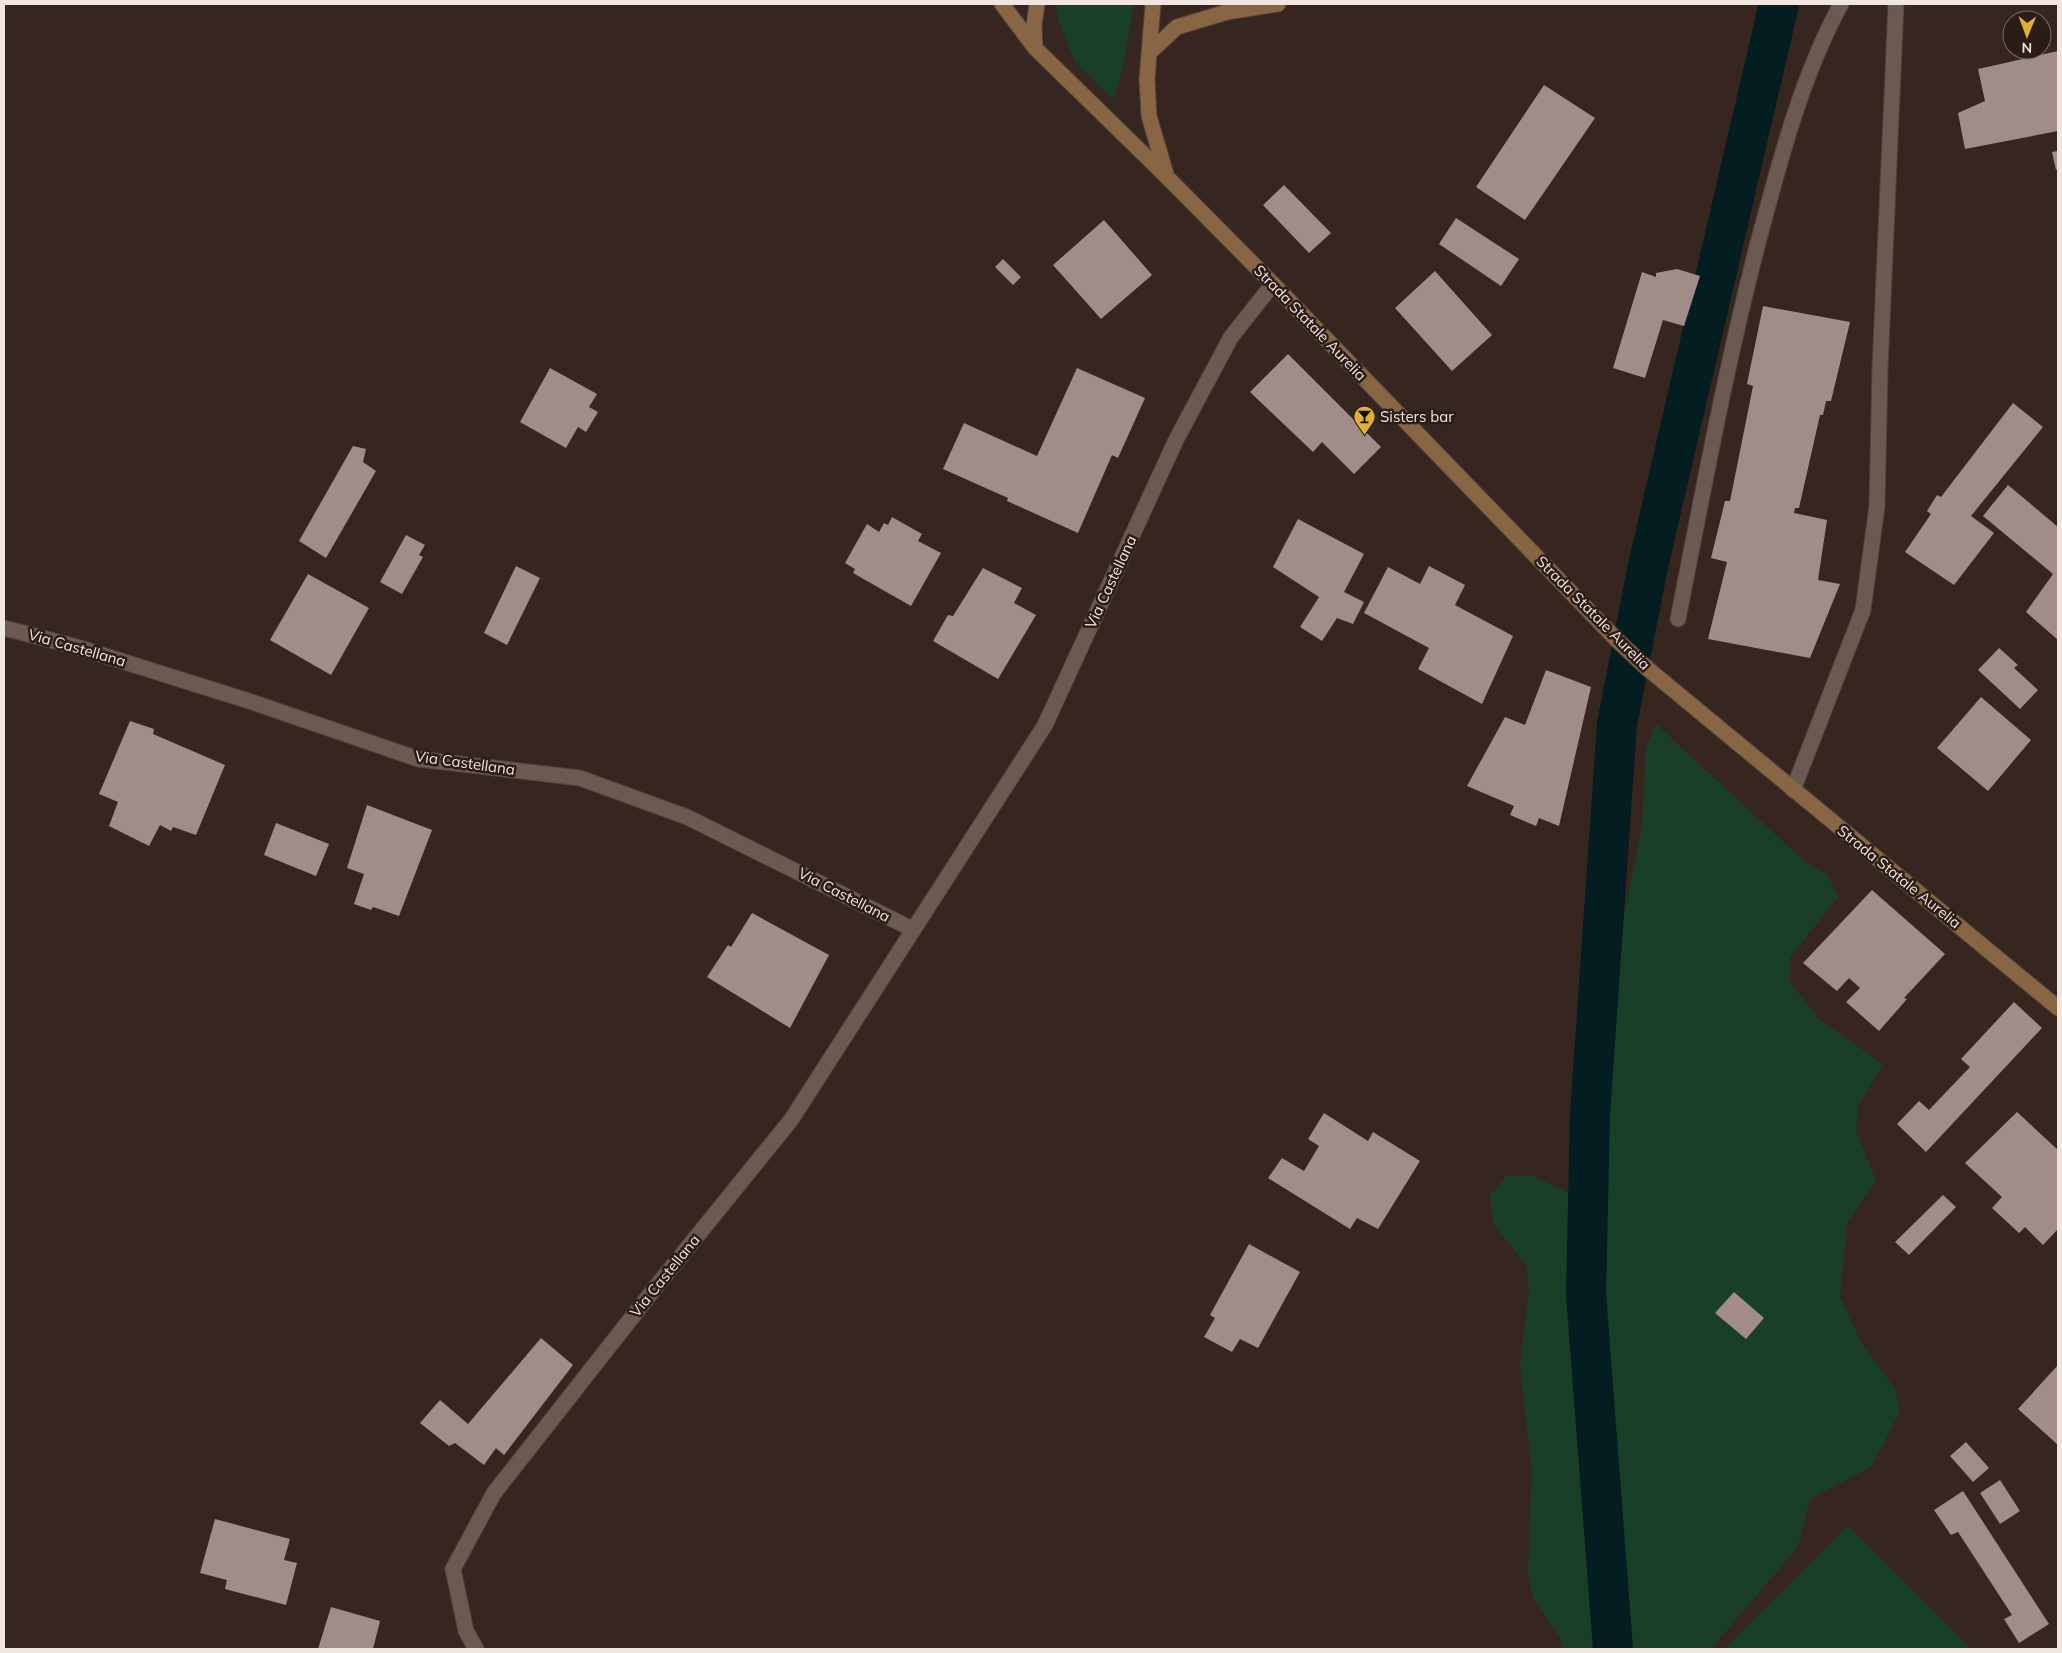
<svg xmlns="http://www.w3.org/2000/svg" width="2062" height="1653" font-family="Mulish,sans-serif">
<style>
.green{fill:#193f28}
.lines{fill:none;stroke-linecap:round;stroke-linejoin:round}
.canal{stroke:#031d20;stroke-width:40}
.building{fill:#a28c87}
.service-casing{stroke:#50423c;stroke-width:17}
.minor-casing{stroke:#50423c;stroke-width:17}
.secondary-casing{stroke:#50423c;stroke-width:17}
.service{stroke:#6c5951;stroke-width:15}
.minor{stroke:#6c5951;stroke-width:15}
.secondary{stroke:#886643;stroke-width:15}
.labels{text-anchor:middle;stroke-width:5;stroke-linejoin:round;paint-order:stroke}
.street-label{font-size:15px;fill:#f0e5e0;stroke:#2b1c15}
.poi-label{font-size:15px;fill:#f0e5e0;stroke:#2b1c15;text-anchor:start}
</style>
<rect width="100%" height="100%" fill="#36261f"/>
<!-- green -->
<path class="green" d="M 1056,4 L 1134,4 L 1121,75 L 1113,100 L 1074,61 L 1057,16 Z
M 1656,724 L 1805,862 L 1827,874 L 1838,897 L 1790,957 L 1790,982 L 1820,1020 L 1883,1064 L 1858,1107 L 1856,1131 L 1876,1180 L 1847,1224 L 1840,1297 L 1861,1342 L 1895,1389 L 1900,1412 L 1871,1467 L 1810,1499 L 1798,1547 L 1711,1649 L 1561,1649 L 1562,1641 L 1533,1598 L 1528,1572 L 1532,1471 L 1520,1366 L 1529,1290 L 1526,1265 L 1493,1224 L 1490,1196 L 1506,1176 L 1531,1175 L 1599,1207 L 1617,952 L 1642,827 L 1646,748 Z
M 1848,1526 L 1972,1649 L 1724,1649 Z"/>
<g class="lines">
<!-- canal -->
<path class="canal" d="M 1613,1649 L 1586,1294 L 1590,1115 L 1617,724 L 1648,566 L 1779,4"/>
</g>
<!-- building -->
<path class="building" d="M 2058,51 L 2058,131 L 1965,149 L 1958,113 L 1985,101 L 1978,69 Z
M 1544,85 L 1595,118 L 1525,220 L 1476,187 Z
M 2058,151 L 2058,169 L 2056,170 L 2052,152 Z
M 1284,185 L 1331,233 L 1309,253 L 1263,205 Z
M 1456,218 L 1519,259 L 1501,286 L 1439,244 Z
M 1104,220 L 1152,275 L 1101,319 L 1053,265 Z
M 1003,259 L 1021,277 L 1013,285 L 995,267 Z
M 1677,269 L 1700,276 L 1684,326 L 1663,320 L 1645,378 L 1613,368 L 1642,272 L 1656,277 L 1656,273 Z
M 1435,271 L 1492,335 L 1452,371 L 1395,308 Z
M 1763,306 L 1850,322 L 1831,401 L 1826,401 L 1823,415 L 1820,415 L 1799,508 L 1795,508 L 1794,513 L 1827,520 L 1818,580 L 1840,584 L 1810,658 L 1708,639 L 1727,562 L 1711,558 L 1725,501 L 1730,501 L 1753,386 L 1747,384 Z
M 1288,354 L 1381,447 L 1354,474 L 1322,442 L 1313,452 L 1250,392 Z
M 550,368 L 597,394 L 589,407 L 598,412 L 586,432 L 578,427 L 566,448 L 520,422 Z
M 1077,368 L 1145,398 L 1118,458 L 1112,455 L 1078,533 L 1007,501 L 1008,498 L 943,469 L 964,423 L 1037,456 Z
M 2013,403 L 2043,427 L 1971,516 L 1994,533 L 1954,585 L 1905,552 L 1931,514 L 1927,511 L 1937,495 L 1941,497 Z
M 353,446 L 366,449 L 363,462 L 376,471 L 326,558 L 299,541 Z
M 2008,485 L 2058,527 L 2058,640 L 2026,612 L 2053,574 L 1983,516 Z
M 892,517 L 922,534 L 918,541 L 941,553 L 911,606 L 853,573 L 855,569 L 845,563 L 867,524 L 879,532 L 884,523 L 888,525 Z
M 1298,519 L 1364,554 L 1344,592 L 1364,602 L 1353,624 L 1337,618 L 1322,641 L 1300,627 L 1319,597 L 1273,567 Z
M 406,535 L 425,545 L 419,555 L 423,557 L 402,594 L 380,582 Z
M 516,566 L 540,578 L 507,645 L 484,633 Z
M 1429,566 L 1465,585 L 1455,605 L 1513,636 L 1482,704 L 1418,669 L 1429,648 L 1364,613 L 1388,567 L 1420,584 Z
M 983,568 L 1022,588 L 1014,603 L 1036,615 L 998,679 L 933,641 L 948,615 L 953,616 Z
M 308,574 L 369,608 L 331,675 L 270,640 Z
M 1999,648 L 2018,665 L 2014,668 L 2038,690 L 2020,709 L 1978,670 Z
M 1546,670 L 1591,687 L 1559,826 L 1539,818 L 1536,826 L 1510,815 L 1514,806 L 1467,786 L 1505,717 L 1525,725 Z
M 1981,697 L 2031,740 L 1988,791 L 1937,748 Z
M 130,721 L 154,729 L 153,734 L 225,765 L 196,835 L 173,827 L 171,831 L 160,825 L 149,846 L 109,826 L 118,802 L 99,794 Z
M 367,805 L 432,830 L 399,916 L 373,907 L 371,910 L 354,904 L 364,874 L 347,868 Z
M 276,823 L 329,844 L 316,876 L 264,855 Z
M 1872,890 L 1945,954 L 1904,998 L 1907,999 L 1879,1031 L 1846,1002 L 1860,988 L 1849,978 L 1837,991 L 1803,963 Z
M 752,913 L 829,955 L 790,1028 L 707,977 L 728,945 L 731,947 Z
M 2014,1002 L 2042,1028 L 1926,1152 L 1897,1124 L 1919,1101 L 1929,1110 L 1970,1067 L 1961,1059 Z
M 2017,1112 L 2058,1150 L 2058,1229 L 2043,1245 L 2025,1227 L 2019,1233 L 1992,1208 L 2002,1197 L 1965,1163 Z
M 1324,1113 L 1368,1141 L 1373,1132 L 1420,1161 L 1378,1229 L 1357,1218 L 1350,1229 L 1268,1178 L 1282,1158 L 1304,1171 L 1319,1146 L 1308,1139 Z
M 1943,1195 L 1956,1207 L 1909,1255 L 1895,1242 Z
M 1249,1244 L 1300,1272 L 1258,1348 L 1240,1339 L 1232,1352 L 1204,1337 L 1215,1318 L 1210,1315 Z
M 1734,1292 L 1764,1318 L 1746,1339 L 1715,1313 Z
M 541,1338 L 573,1365 L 504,1455 L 496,1448 L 484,1465 L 455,1443 L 449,1446 L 420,1423 L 440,1400 L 468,1424 Z
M 2058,1365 L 2058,1445 L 2018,1409 Z
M 1966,1442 L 1989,1468 L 1973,1482 L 1950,1456 Z
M 2000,1480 L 2020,1511 L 2000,1524 L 1980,1493 Z
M 1963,1491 L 2049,1624 L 2019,1643 L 2004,1619 L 2012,1615 L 1958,1532 L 1951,1535 L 1934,1510 Z
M 215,1519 L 290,1539 L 284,1560 L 297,1563 L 286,1605 L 225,1589 L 227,1580 L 200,1573 Z
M 331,1607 L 380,1621 L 373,1649 L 318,1649 Z"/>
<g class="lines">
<defs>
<path id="service" d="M 1678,619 C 1704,487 1728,354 1763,224 C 1783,149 1804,72 1841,4
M 1793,790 L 1863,610 L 1877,506 L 1880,368 L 1896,4"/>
<path id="minor" d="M 4,628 L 77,647 L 252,702 L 418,759 L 580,778 L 687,817 L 912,929
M 476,1649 L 466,1631 L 453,1569 L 494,1493 L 659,1283 L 791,1120 L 1045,725 L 1176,440 L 1231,337 L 1273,284"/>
<path id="secondary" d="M 1002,4 L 1035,48 L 1166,176 L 1273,284 L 1617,640 L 1648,669 L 2058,1008
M 1153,4 L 1147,79 L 1149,116 L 1166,174
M 1035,48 L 1034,25 L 1037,4
M 1149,53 L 1177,27 L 1227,12 L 1278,4"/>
</defs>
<!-- service casing -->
<use href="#service" class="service-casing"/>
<!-- minor casing -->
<use href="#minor" class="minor-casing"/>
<!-- secondary casing -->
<use href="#secondary" class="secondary-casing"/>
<!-- service -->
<use href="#service" class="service"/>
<!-- minor -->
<use href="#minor" class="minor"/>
<!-- secondary -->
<use href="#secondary" class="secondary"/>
</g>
<!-- icons -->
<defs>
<symbol id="bar-pin" viewBox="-11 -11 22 30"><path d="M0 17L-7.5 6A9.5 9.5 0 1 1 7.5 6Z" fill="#dfb034" stroke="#2b1c15"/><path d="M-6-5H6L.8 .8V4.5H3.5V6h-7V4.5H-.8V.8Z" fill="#111"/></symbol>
</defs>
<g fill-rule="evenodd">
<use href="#bar-pin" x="1352" y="404" width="25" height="34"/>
</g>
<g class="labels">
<!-- street labels -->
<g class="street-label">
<text transform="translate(1310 323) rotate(46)" y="5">Strada Statale Aurelia</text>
<text transform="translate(1111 582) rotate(-65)" y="5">Via Castellana</text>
<text transform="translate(1593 613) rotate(45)" y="5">Strada Statale Aurelia</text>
<text transform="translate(77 648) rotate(16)" y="5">Via Castellana</text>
<text transform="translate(465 763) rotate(8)" y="5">Via Castellana</text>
<text transform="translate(1899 877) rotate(39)" y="5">Strada Statale Aurelia</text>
<text transform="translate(844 895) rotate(27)" y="5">Via Castellana</text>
<text transform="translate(665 1276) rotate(-51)" y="5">Via Castellana</text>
</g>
<!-- poi labels -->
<g class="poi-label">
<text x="1380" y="422">Sisters bar</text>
</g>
</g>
<!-- border -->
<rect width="2062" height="1653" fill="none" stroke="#f0e5e0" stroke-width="10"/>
<!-- north arrow -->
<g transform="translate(2027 35) rotate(181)"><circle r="24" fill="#2b1c15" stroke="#7a6c66"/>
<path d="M0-4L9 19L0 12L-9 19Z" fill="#dfb034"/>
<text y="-8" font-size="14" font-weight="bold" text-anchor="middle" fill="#f0e5e0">N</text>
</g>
</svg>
